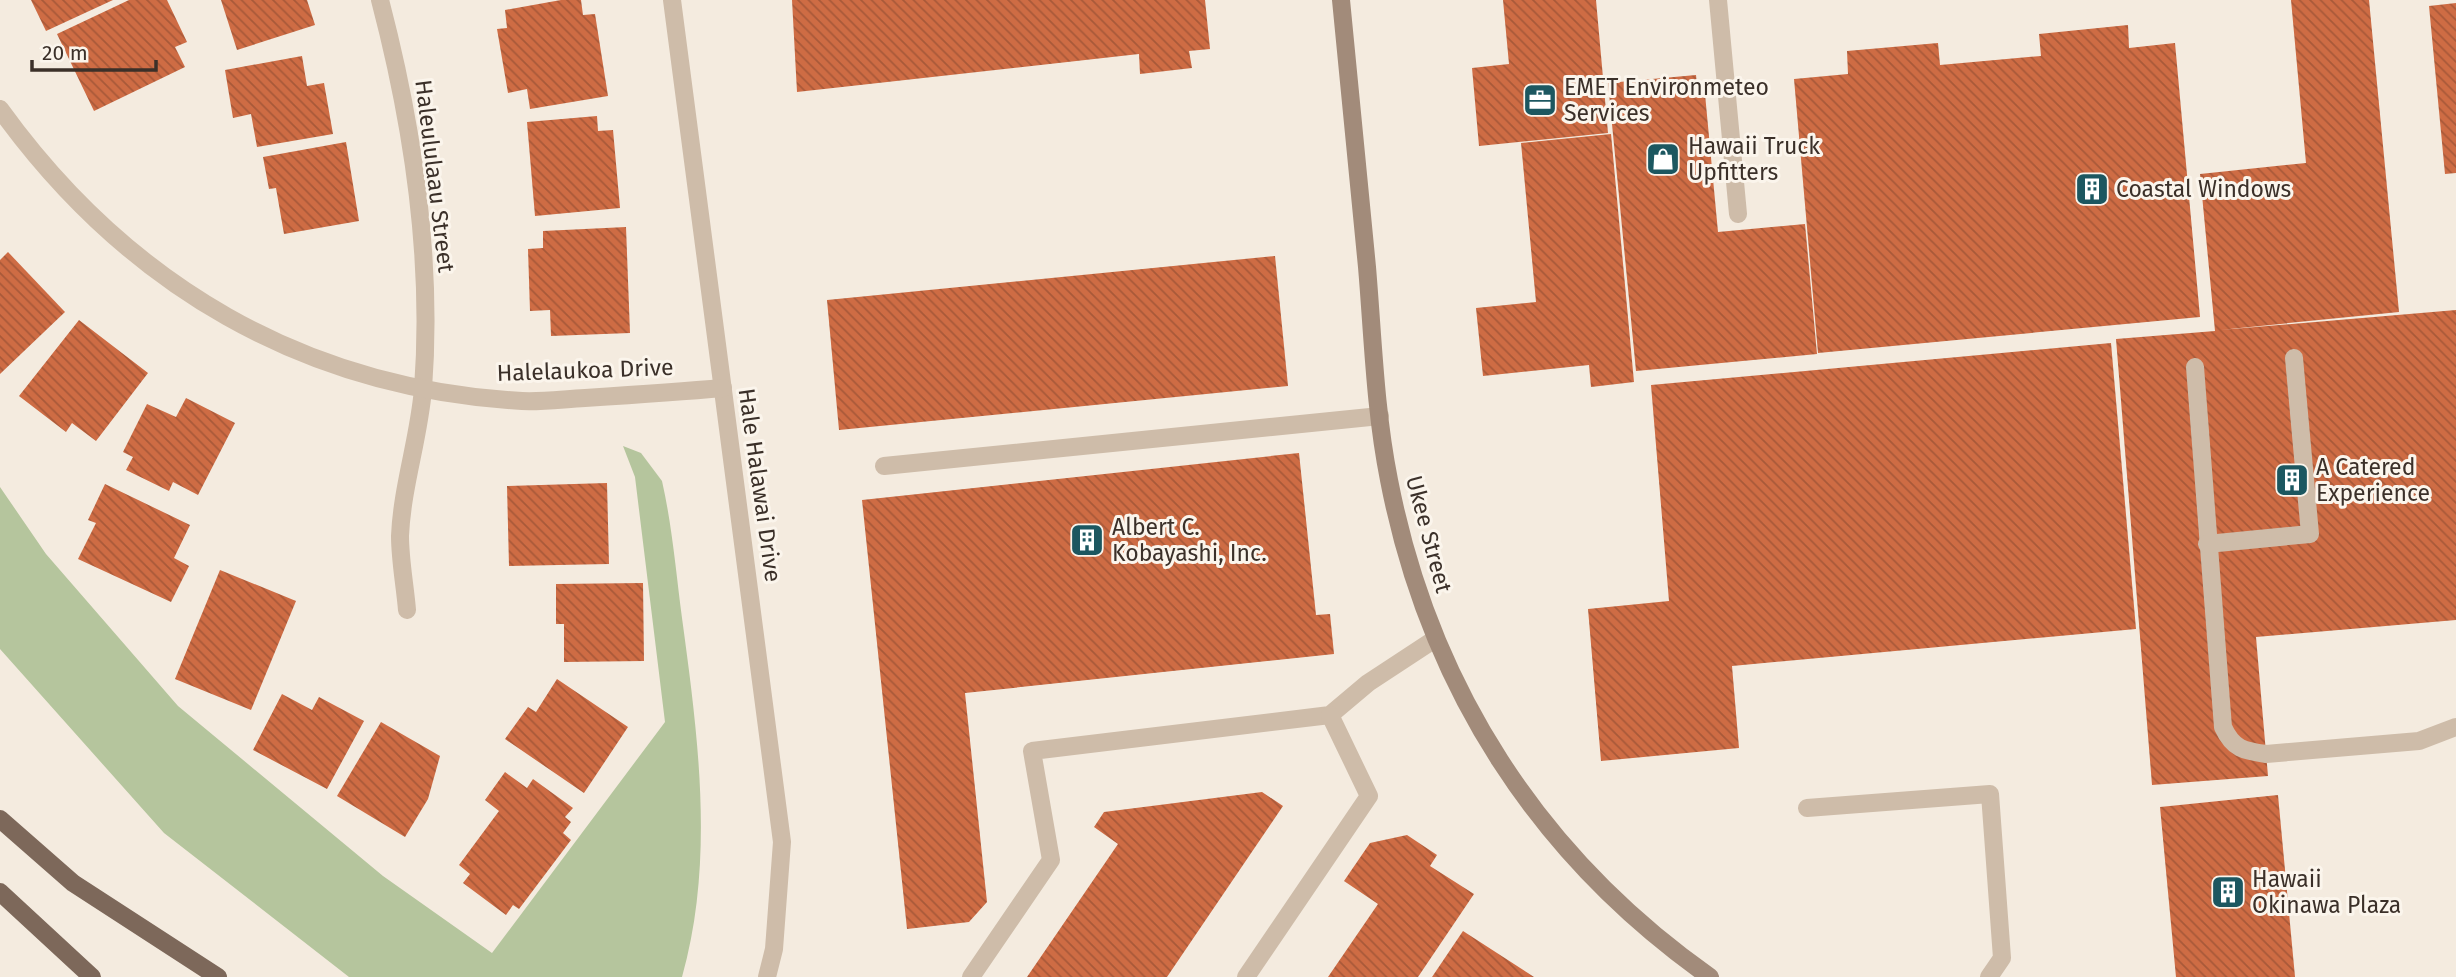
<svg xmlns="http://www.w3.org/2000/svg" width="2456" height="977" font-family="'Fira Sans',sans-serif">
	<defs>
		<pattern id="building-back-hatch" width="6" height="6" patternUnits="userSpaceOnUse" patternTransform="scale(1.75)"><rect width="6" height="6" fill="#ce6c44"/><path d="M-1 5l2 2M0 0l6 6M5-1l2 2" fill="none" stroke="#a85939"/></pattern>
	</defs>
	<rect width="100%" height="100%" fill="#f4ebdf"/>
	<path fill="#b5c59d" d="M623,446L641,453L662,481C672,525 676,572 682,618C698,736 715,860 682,977H349L164,833L0,649V487L46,554L178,706L383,876L492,953L665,722L635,477Z"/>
	<g fill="url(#building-back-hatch)">
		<polygon points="31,0 113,0 46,31"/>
		<polygon points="129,0 167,0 187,42 175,47 185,67 94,111 57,34"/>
		<polygon points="221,0 307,0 315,25 237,50"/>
		<polygon points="561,0 581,0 583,15 595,14 608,96 530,109 527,89 508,93 497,29 507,28 505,10"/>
		<polygon points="792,0 1205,0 1210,49 1189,51 1192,68 1140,74 1139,54 797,92"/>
		<polygon points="1503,0 1596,0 1608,133 1479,146 1472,68 1509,64"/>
		<polygon points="2291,0 2369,0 2399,312 2220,330 2456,310 2456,620 2256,637 2268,776 2152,785 2116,339 2215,331 2200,174 2306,163"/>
		<polygon points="2456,3 2456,173 2445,174 2429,6"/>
		<polygon points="2128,25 2129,48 2175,43 2200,317 1818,353 1794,79 1848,74 1847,51 1938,43 1940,65 2041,56 2039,34"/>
		<polygon points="302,56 307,86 324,83 333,134 257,147 251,114 233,118 225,70"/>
		<polygon points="1696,75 1698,95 1705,94 1718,232 1805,224 1817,354 1636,371 1608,83"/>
		<polygon points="597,116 598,131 613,130 620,208 535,216 527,122"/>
		<polygon points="1611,134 1634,382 1591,387 1589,365 1483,376 1476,308 1536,302 1521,143"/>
		<polygon points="346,142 359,221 284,234 276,188 269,189 263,157"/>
		<polygon points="626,227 630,333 551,336 550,310 530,311 528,249 543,248 543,231"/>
		<polygon points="8,252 65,312 0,374 0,260"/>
		<polygon points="1275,256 1288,386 839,430 827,300"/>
		<polygon points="79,320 148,373 96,441 72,423 66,432 19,396"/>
		<polygon points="2111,343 2136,629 1732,666 1739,748 1601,761 1588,609 1669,601 1651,385"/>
		<polygon points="186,398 235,423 198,495 173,482 169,491 126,470 133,457 123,452 147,404 176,417"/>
		<polygon points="1299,453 1316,615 1330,614 1334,654 965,693 987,902 969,922 907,929 862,500"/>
		<polygon points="607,483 609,564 509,566 507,486"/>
		<polygon points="105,484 190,525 174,558 189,566 171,602 78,559 96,523 88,520"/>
		<polygon points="220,570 296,601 251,710 175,679"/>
		<polygon points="643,583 644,661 564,662 564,624 556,624 556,584"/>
		<polygon points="557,679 628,727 584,793 505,739 528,707 536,712"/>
		<polygon points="282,694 312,710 319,697 364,721 327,789 253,750"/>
		<polygon points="381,722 440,756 428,799 405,837 337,796"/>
		<polygon points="505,772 527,788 533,779 573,808 565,817 571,822 563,833 571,840 519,909 513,905 506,915 463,883 470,874 459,865 499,811 485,800"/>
		<polygon points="1262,792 1283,806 1167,977 1027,977 1118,844 1094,827 1104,812"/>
		<polygon points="2278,795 2295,977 2176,977 2160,807"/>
		<polygon points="1407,835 1437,855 1430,866 1474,894 1418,977 1328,977 1378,904 1344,881 1370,843"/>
		<polygon points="1463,931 1534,977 1432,977"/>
	</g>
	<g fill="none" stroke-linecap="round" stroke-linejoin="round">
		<g stroke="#cebca9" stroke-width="18">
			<polyline points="1718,0 1738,214"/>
			<path d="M2195,367L2223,727C2233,749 2244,751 2266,754L2419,741L2456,727"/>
			<polyline points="884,466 1380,416"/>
			<polyline points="2207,544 2310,534 2294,358"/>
			<polyline points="1807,808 1990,794 2002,958 1989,977"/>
			<polyline points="971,977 1051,860 1032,751 1330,715 1368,683 1435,639"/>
			<polyline points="1246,977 1369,796 1330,715"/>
		</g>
		<g stroke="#cebca9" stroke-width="18">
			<path d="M380,0C413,126 433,258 423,389C419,438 402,487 400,536C400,560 405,586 407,610"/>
			<polyline points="672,0 782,842 774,949 767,977"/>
			<path d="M0,109C127,285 304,389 522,401C543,402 564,399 585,398C631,395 677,392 723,388"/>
		</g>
		<path stroke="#a28b7a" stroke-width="18" d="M1341,0C1349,89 1358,178 1367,267C1373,338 1375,410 1389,480C1429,686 1538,856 1710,977"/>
		<g stroke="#7d685a" stroke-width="18">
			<polyline points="0,819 73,883 218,977"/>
			<polyline points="0,892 92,977"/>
		</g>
	</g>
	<defs>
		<g id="office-square" transform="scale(1.75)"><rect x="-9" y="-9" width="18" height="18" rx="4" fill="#1c5760" stroke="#fbf5ec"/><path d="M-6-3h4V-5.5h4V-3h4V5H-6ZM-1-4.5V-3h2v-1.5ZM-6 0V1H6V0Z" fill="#fff"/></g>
		<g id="shop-square" transform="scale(1.75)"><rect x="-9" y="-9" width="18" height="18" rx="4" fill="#1c5760" stroke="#fbf5ec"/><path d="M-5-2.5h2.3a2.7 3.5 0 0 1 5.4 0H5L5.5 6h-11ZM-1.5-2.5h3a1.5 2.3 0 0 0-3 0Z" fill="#fff"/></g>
		<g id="building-square" transform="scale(1.75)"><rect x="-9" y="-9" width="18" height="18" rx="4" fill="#1c5760" stroke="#fbf5ec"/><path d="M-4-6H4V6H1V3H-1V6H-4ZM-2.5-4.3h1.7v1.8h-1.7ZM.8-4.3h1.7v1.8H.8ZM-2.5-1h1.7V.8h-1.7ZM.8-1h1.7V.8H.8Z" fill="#fff"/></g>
	</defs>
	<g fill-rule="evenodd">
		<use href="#office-square" x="1540" y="100"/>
		<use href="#shop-square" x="1663" y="159"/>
		<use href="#building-square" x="2092" y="189"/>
		<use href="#building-square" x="2292" y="480"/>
		<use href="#building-square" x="1087" y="540"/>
		<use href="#building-square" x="2228" y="892"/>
	</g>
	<g text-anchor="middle" stroke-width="6" stroke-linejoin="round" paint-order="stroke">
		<g font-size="23" fill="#3b3029" stroke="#fbf5ec" text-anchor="start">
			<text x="1564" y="95">EMET Environmeteo<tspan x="1564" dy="26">Services</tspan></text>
			<text x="1688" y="154">Hawaii Truck<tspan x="1688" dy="26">Upfitters</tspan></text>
			<text x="2116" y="197">Coastal Windows</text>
			<text x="2316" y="475">A Catered<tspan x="2316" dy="26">Experience</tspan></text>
			<text x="1112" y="535">Albert C.<tspan x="1112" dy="26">Kobayashi, Inc.</tspan></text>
			<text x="2252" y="887">Hawaii<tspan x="2252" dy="26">Okinawa Plaza</tspan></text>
		</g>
		<g font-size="23" fill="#3b3029" stroke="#fbf5ec">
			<text transform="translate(435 176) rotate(83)" y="8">Haleululaau Street</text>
			<text transform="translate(585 370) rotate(-2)" y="8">Halelaukoa Drive</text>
			<text transform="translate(760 485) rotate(82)" y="8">Hale Halawai Drive</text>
			<text transform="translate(1429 534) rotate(75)" y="8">Ukee Street</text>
		</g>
	</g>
	<path d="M32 60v10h124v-10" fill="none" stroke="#3b3029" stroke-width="3.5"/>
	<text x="42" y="60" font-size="21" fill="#3b3029" stroke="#fbf5ec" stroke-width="5" paint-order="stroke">20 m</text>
</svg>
